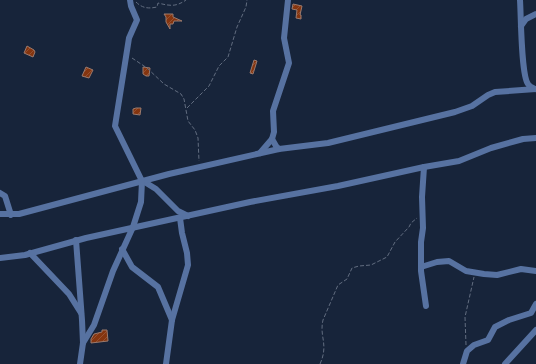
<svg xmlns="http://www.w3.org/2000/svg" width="536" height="364" font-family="'Work Sans',sans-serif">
	<defs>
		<pattern id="building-hatch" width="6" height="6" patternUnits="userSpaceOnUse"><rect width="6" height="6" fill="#85350f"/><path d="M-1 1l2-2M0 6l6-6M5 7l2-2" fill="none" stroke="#955132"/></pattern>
	</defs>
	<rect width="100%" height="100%" fill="#17243a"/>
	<g fill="url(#building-hatch)" stroke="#9b7a6d">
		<polygon points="293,4 302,6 300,15 301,15 301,19 296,18 297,10 292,9"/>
		<polygon points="164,14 173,14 173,17 182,21 174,21 173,24 170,24 170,29 166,22 166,17"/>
		<polygon points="27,46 34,50 35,52 33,57 24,53"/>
		<polygon points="254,60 257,61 253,74 250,73"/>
		<polygon points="86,67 93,70 89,78 82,76"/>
		<polygon points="143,67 150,68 149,76 146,76 143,74"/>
		<polygon points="136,108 141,108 140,115 133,114 133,109"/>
		<polygon points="102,330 107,330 108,341 91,343 91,339 94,334 102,332"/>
	</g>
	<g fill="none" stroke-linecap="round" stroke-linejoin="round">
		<g stroke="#626d80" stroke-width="1" stroke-dasharray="4 2" stroke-linecap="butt">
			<path d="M136,2C142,8 148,9 157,7L158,3C170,6 176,7 186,0"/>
			<polyline points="132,58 147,68 164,84 181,94 184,99 188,121 195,130 198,138 199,161"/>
			<polyline points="187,108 209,86 219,66 228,57 237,27 246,7 247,0"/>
			<polyline points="466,345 465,317 474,277"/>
			<path d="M320,364C329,344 319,337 323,320L338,285L347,279L352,268L359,266L371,265L387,257L395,242L409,227L411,223L417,218"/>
		</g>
		<g stroke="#5772a1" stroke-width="6">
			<path d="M520,0C521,13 521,75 528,84C529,86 533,88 535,89"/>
			<polyline points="521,26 526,19 536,14"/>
			<polyline points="279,149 276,146 272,139 274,132 273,111 289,63 284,38 288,0"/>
			<polyline points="260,153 272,139"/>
			<polyline points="424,167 422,197 423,228 421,242 421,271 426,306"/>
			<polyline points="143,181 156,189 178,211 188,216"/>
			<polyline points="0,193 5,196 11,215"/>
			<polyline points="0,214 19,214 169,174 279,149 328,143 455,112 472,106 488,95 495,92 536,89"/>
			<polyline points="76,240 82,320 83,343 80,364"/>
			<polyline points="122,249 132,267 158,287 172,320"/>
			<polyline points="30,253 69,294 81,313"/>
			<polyline points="0,258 25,255 86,238 250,202 338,186 424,167 459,161 491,148 523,139 536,138"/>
			<polyline points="421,267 437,262 449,261 466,271 484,274 497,275 521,269 536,271"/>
			<polyline points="83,343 94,325 113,271 133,227 141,202 142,181 115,126 129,38 137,20 131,6 130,0"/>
			<polyline points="166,364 172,320 188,265 187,253 182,233 180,218"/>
			<polyline points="463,364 467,351 474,345 488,340 495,327 509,320 531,313 536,304"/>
			<polyline points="505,364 536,330"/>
		</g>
	</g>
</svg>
